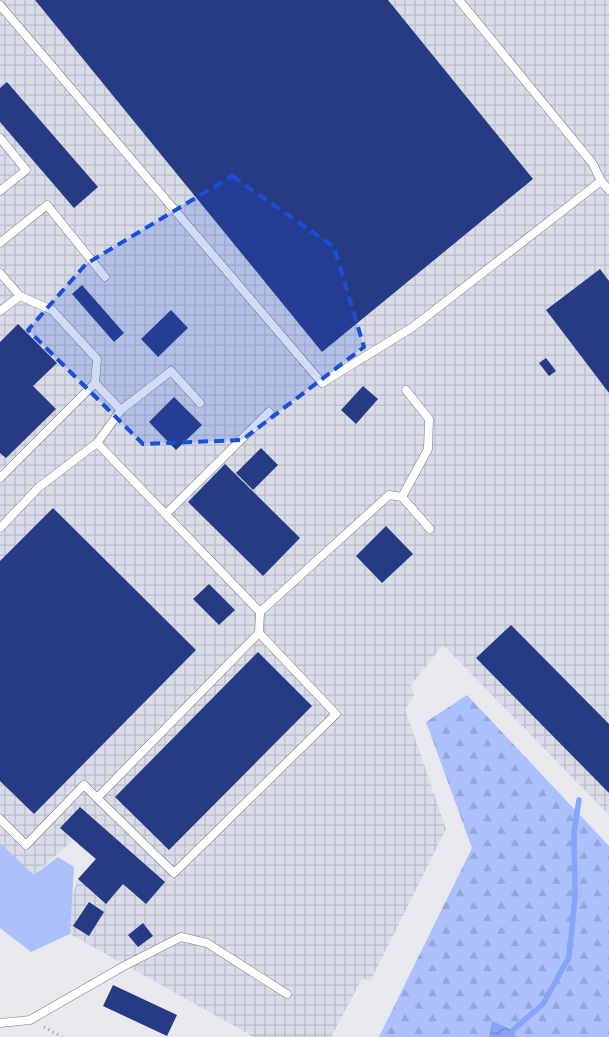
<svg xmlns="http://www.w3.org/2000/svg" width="609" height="1037" font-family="Ubuntu,sans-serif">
	<defs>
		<pattern id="industrial-grid" width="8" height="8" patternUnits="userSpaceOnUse" patternTransform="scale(1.25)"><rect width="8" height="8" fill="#d9ddea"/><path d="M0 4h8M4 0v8" fill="none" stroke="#bbbec9"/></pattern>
		<pattern id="forest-firs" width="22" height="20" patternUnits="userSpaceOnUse" patternTransform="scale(1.25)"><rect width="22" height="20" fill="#abc0fd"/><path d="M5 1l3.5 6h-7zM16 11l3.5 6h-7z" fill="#94a5d9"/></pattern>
		<pattern id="water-waves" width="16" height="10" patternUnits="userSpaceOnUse" patternTransform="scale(1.25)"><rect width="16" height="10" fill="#88a4f8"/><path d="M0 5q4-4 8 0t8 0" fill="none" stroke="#7086ca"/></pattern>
	</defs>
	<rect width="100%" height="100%" fill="#e7e9ef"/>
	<polygon fill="url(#industrial-grid)" points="0,0 609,0 609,815 443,645 411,685 414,696 405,709 446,829 371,980 362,979 331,1037 254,1037 70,934 68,908 78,879 95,859 73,840 34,875 0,843"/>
	<polygon fill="#abc0fd" points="0,843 34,875 58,857 74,867 70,934 31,952 0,928"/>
	<polygon fill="url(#forest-firs)" points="467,695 609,846 609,1037 379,1037 472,848 426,722"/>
	<polygon fill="url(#water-waves)" points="492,1021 513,1030 516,1037 489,1037"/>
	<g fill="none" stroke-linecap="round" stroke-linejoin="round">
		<polyline stroke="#88a4f8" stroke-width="5.5" points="511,1037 513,1030 543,1004 569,957 575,897 574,832 579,800"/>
	</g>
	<g fill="#273a84">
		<polygon points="35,0 388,0 533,179 322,352"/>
		<polygon points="7,82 98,187 74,208 0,122 0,88"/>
		<polygon points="600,269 609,281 609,393 546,310"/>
		<polygon points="82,285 124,333 114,342 72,294"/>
		<polygon points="171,310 188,328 158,357 141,339"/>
		<polygon points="18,324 57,363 33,386 56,409 6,458 0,453 0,342"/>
		<polygon points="546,358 556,371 549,376 539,363"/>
		<polygon points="363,386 378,399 356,424 341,410"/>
		<polygon points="174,397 202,425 176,450 149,422"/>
		<polygon points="261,448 278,465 253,490 236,473"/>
		<polygon points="225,464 300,538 263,576 188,502"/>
		<polygon points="53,508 196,650 34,814 0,781 0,561"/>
		<polygon points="386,526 413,554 382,583 356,556"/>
		<polygon points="209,584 235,610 219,625 193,599"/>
		<polygon points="511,625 609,724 609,793 476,658"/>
		<polygon points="258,652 312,706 169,850 115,797"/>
		<polygon points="80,807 165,882 146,904 123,884 106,904 78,879 96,859 60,828"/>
		<polygon points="89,902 104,912 89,936 73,926"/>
		<polygon points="143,923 153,936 138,947 128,935"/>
		<polygon points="113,985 177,1015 167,1036 103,1006"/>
	</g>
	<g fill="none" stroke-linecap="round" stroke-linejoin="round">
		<g stroke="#7b7d82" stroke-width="9">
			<g id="lane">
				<polyline points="459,0 593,164 601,181 609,190"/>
				<polyline points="0,5 322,383 413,327 601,181"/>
				<polyline points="0,138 26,170 0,191"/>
				<polyline points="0,243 47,205 105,277"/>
				<polyline points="0,273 20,296 0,311"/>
				<polyline points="20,296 52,310 97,359 95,383"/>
				<polyline points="0,478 95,383 121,410"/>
				<polyline points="402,497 428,449 429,419 406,390"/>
				<polyline points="166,514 269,412"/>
				<polyline points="0,528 39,487 97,443 121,410 171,371 200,403"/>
				<polyline points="260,612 389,495 402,497 430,529"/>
				<polyline points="97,798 174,873 336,714 259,633"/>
				<polyline points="0,819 26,845 84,785 97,798 259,633 260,612 97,443"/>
				<polyline points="0,1023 30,1020 124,966 181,937 207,943 287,994"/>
			</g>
		</g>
		<polyline stroke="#8e9094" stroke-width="3" stroke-dasharray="1 4" stroke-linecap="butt" points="44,1027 62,1037"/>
		<use href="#lane" stroke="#fff" stroke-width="8"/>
	</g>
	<path fill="#1d4ed8" fill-opacity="0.2" stroke="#1d4ed8" stroke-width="4" stroke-dasharray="10 6" stroke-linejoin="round" d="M232,176L334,247L364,347L242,440L143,444L28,330L86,264Z"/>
</svg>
